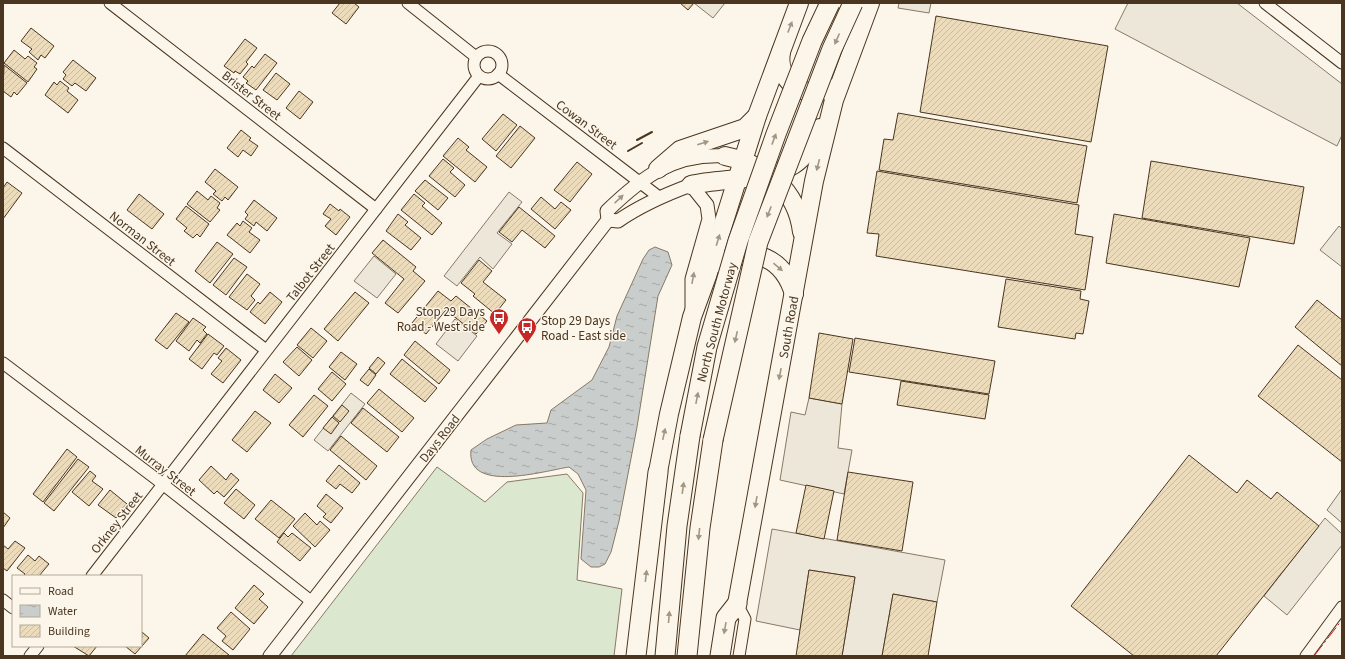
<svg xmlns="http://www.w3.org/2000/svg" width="1345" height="659" font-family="'Source Sans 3',sans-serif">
	<defs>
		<pattern id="water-ripples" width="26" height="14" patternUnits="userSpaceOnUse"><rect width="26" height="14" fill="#c9cecd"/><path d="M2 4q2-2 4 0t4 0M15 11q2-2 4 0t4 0" fill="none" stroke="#a5a8a6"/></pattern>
		<pattern id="building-hatch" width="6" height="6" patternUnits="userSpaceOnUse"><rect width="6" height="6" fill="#ecdcbc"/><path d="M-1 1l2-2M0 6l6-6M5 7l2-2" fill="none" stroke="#ccbda1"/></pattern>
	</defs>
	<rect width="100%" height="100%" fill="#fbf6e9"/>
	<polygon fill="#dce7d0" stroke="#887966" points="437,467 485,502 507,482 567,474 583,493 577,580 622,589 614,656 291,656"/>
	<g fill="#ede7d9" stroke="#887966">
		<polygon points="694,3 725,3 713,18"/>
		<polygon points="899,3 931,3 929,13 898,8"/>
		<polygon points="1128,3 1237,3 1342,84 1342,135 1337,146 1115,29"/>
		<polygon points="509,192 522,202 497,233 512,244 493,269 480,257 457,286 444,276"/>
		<polygon points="1339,226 1342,229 1342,267 1320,250"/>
		<polygon points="374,256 396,274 377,298 354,281"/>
		<polygon points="455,319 477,336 458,361 436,344"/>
		<polygon points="351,393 365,404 328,451 314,440"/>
		<polygon points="809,398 842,404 838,448 852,450 844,494 780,480 791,412 805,415"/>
		<polygon points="1342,489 1342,523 1327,510"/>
		<polygon points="1325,518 1342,534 1342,545 1287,615 1264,596"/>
		<polygon points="772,529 945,560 937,602 893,594 882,656 842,656 855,577 809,570 800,630 756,621"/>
	</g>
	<path fill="url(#water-ripples)" stroke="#887966" d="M655,247L668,252L672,265L658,296L637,427L619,521L611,552L605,564L599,567H591L581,559L586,490L578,474L569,467C544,471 466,494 471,450L487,439L516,425L547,423L551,410L592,380L609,347L617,316L643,259L649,250Z"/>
	<g fill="url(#building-hatch)" stroke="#4a3520">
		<polygon points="340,3 354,3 359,7 346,24 332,13"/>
		<polygon points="680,3 694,3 688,10"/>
		<polygon points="936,16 1108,46 1091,142 920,112"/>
		<polygon points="31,28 54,46 45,58 41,55 38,60 29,52 32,49 21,41"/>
		<polygon points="245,39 257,48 246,62 248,64 240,74 235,71 234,73 224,66"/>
		<polygon points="14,50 25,59 28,56 37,63 34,67 37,69 28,82 4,63"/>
		<polygon points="265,54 277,63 256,90 246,83 248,81 243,77 252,66 254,68"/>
		<polygon points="73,60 96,78 86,91 75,83 72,86 63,79 66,75 63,72"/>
		<polygon points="4,65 27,83 17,95 14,92 11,97 3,91"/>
		<polygon points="276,73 290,84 277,100 263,90"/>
		<polygon points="60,81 69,88 67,91 78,100 68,113 45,95 54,82 57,85"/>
		<polygon points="299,91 313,102 300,119 286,108"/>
		<polygon points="898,113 1087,146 1077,203 879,170 884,139 893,140"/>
		<polygon points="503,114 517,125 496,151 482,139"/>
		<polygon points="520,126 535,138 511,168 496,156"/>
		<polygon points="241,130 251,138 249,140 258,146 251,156 243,150 238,157 227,148"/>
		<polygon points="458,138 469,147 466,150 487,167 475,182 443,156"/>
		<polygon points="443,159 454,168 450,172 465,185 455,197 429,176"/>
		<polygon points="1151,161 1304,187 1294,244 1142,218"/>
		<polygon points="577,162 592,174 570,202 554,190"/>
		<polygon points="215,169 238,187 228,200 225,197 222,201 213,194 216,191 205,182"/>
		<polygon points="877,171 1079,205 1075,234 1093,237 1085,290 876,256 879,234 867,233"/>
		<polygon points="425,180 448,198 438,210 415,191"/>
		<polygon points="7,182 22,193 3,219 3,188"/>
		<polygon points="197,191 208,200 211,196 220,203 217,208 220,210 210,222 187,204"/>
		<polygon points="139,194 164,214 152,229 127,210"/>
		<polygon points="414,194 425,203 422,206 442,223 432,235 401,210"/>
		<polygon points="541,197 555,209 561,202 571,210 555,229 531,209"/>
		<polygon points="254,200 277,218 267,231 256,222 254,226 245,219 248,215 245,212"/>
		<polygon points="330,204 339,211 340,209 350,217 336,235 325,226 331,219 323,214"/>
		<polygon points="186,206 209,224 200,237 197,234 193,238 184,231 187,228 176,219"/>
		<polygon points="519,207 555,236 545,248 522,230 512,242 499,232"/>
		<polygon points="398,214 408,222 405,225 421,238 411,250 386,231"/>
		<polygon points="1114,214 1250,238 1239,287 1106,263"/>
		<polygon points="243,221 252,228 249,232 260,240 250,253 227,235 237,223 240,226"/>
		<polygon points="383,240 416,267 413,271 425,281 398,313 385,303 404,279 372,253"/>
		<polygon points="217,242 233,254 210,283 195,271"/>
		<polygon points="234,258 247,267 226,295 213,285"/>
		<polygon points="479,260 492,271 483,282 506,300 495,314 473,296 475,294 461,283"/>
		<polygon points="247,274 260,284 251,296 255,300 247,310 229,297"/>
		<polygon points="1006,279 1081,291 1080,299 1089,301 1083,334 1076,333 1075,339 998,327"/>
		<polygon points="438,291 451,301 456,296 487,321 476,334 446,310 426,334 412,323"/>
		<polygon points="270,292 282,302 265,324 250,312 258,302 260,304"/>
		<polygon points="355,292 369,303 338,341 324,329"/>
		<polygon points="1317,300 1342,320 1342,366 1295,327"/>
		<polygon points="176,313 189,322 167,349 155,340"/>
		<polygon points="193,318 206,327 203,330 207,334 200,343 197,340 189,351 176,341"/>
		<polygon points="311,328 327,341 313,358 297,345"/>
		<polygon points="819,333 853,339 842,404 809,398"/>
		<polygon points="208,334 224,346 217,355 214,353 202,369 189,359"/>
		<polygon points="855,338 995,361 989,394 849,372"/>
		<polygon points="415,341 450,370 439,384 404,355"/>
		<polygon points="1298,345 1342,380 1342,462 1258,396"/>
		<polygon points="297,347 312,360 299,376 283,362"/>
		<polygon points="226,348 241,360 223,383 211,374 222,361 218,358"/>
		<polygon points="341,352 357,364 345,380 329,367"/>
		<polygon points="378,357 385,363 376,374 369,368"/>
		<polygon points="402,359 437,388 425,402 390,374"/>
		<polygon points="369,369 376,375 368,386 360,380"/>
		<polygon points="332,372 346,384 332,401 318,389"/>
		<polygon points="275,374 292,388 279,403 263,390"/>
		<polygon points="901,381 989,395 985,419 897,405"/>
		<polygon points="379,389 414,418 402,432 367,403"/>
		<polygon points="314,395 328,406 303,437 289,425"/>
		<polygon points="342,405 349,411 340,422 333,416"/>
		<polygon points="363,408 399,437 387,452 351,423"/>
		<polygon points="255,411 271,423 247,452 232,440"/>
		<polygon points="332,417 339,423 331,434 323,428"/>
		<polygon points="341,436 377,466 366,480 330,450"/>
		<polygon points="67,449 77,457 43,502 33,494"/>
		<polygon points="1189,455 1237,493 1247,480 1271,499 1277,492 1319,526 1216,656 1134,656 1071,606"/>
		<polygon points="78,459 89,467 54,511 44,503"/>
		<polygon points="339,465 360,483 352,493 340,484 336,489 326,481"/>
		<polygon points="211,466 226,480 231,473 239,480 224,497 217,491 214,494 199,480"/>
		<polygon points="90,471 96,476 92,481 103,489 89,506 72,492"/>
		<polygon points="848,472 913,482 902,551 837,540"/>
		<polygon points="806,485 834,491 824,539 796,533"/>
		<polygon points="236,489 255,505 244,519 224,503"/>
		<polygon points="110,490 127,504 116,518 98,505"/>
		<polygon points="326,494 343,508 331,523 323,517 326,514 317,506"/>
		<polygon points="271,500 295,519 279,538 255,519"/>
		<polygon points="3,512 10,518 3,528"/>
		<polygon points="305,513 317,525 320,521 330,530 315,547 293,526"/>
		<polygon points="284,533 288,537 292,533 311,548 300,561 277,542"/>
		<polygon points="15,541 25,548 7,571 3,568 3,545 8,549"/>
		<polygon points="28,555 35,561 39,556 49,564 39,576 23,576 25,574 17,568"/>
		<polygon points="809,570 855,577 842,656 796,656"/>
		<polygon points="254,585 264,594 259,599 268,607 254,624 235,608"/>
		<polygon points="893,594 937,602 928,656 882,656"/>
		<polygon points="231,612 250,629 233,650 222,641 226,636 217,628"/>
		<polygon points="142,632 149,638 135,654 125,646 141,646"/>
		<polygon points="203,634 229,655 229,656 185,656"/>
		<polygon points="73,646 97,646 89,656"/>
	</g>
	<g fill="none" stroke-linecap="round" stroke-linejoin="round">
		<g stroke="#4a3520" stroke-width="13">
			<g id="minor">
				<polyline points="110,3 376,209"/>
				<polyline points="408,3 476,57"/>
				<polyline points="1265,3 1342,63"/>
				<circle cx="488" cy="65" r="14"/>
				<polyline points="498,74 659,197"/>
				<polyline points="3,148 266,350"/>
				<polyline points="3,363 155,478 311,601"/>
				<polyline points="92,576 479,76"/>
				<polyline points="3,600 13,608"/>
				<polyline points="737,604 745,619 739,656"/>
				<polyline points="30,656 38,646"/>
				<polyline points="1306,656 1342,607"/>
			</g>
		</g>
		<g stroke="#4a3520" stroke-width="15">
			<g id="tertiary">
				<path d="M608,220L618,221C641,205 664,195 691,185L707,205L709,219L692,279V309"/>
				<path d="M270,656L608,220L607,211C642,177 674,153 725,156"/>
			</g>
		</g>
		<g stroke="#4a3520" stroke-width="20">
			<g id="trunk">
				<path d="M781,52C776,80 803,101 829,88"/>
				<path d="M725,156C765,164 797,190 802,232"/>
				<polyline points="658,169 680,150 745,128 757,116"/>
				<path d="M691,185C720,178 769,181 793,165C806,157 814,141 820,128"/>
				<path d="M721,264C754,243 784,260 794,294"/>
				<polyline points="658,472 669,414 692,317 707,276 757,116 799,3"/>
				<polyline points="737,604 814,181 834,100 870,3"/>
			</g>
		</g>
		<g stroke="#4a3520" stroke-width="21">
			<g id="motorway">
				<polyline points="636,656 658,472"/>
				<polyline points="665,656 677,526 690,436"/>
				<polyline points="687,656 700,528 713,440"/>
				<polyline points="720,656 726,618 737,604"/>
			</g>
		</g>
		<use href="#minor" stroke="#fbf6e9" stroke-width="11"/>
		<use href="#tertiary" stroke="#fbf6e9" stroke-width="13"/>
		<use href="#trunk" stroke="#fbf6e9" stroke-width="18"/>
		<use href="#motorway" stroke="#fbf6e9" stroke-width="19"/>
		<g stroke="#4a3520" stroke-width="21" stroke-linecap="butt">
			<g id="motorway-bridge">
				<polyline points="690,436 707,347 738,241 776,134 812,41 830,3"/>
				<polyline points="713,440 758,242 832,49 853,3"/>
			</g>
		</g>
		<use href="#motorway-bridge" stroke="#fbf6e9" stroke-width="19"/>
		<g stroke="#4a3520" stroke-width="2">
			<polyline points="637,140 652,132"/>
			<polyline points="628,151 642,143"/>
		</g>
		<polyline stroke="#c62828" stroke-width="1" stroke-dasharray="14 3 2 3" stroke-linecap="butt" points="1314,656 1342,620"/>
	</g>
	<defs><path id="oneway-solid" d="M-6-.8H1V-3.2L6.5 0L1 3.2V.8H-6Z"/></defs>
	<g fill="#a29684">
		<use href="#oneway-solid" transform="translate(790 27) rotate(-69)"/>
		<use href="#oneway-solid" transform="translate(837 39) rotate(114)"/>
		<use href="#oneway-solid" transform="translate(774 139) rotate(-70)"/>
		<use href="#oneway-solid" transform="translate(703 143) rotate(-18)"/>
		<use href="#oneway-solid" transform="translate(818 165) rotate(104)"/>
		<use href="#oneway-solid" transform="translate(619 199) rotate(-43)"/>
		<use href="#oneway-solid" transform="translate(769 212) rotate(111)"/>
		<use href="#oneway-solid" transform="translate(718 240) rotate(-73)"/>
		<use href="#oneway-solid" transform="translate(778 267) rotate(40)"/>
		<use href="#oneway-solid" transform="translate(693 278) rotate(-80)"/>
		<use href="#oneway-solid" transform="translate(736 337) rotate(103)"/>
		<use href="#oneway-solid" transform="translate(780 374) rotate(101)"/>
		<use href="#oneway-solid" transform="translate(697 398) rotate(-79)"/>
		<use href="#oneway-solid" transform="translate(664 434) rotate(-78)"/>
		<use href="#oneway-solid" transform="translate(683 488) rotate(-82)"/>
		<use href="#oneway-solid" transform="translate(756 502) rotate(100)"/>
		<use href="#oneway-solid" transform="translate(699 534) rotate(96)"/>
		<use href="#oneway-solid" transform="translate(646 576) rotate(-83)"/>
		<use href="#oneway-solid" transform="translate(669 617) rotate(-85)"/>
		<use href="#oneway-solid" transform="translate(725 628) rotate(100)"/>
	</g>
	<defs>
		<g id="bus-pin" transform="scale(1)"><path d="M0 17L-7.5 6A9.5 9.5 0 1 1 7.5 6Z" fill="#c62828" stroke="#fbf6e9"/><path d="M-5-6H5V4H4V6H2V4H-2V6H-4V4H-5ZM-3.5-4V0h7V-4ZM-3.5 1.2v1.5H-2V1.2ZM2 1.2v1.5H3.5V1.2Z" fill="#fff"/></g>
	</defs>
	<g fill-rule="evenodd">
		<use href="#bus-pin" x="499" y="318"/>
		<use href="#bus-pin" x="527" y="327"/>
	</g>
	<g text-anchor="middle" stroke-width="3" stroke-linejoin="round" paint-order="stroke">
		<g font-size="13" fill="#4a3520" stroke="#fbf6e9">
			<text transform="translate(252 95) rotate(38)" y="5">Brister Street</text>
			<text transform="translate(587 124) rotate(37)" y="5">Cowan Street</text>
			<text transform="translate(143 238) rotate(38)" y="5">Norman Street</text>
			<text transform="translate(310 272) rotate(-52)" y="5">Talbot Street</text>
			<text transform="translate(716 322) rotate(-75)" y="5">North South Motorway</text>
			<text transform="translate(788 327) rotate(-80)" y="5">South Road</text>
			<text transform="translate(439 438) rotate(-52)" y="5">Days Road</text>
			<text transform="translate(166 470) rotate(38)" y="5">Murray Street</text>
			<text transform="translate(116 522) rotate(-52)" y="5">Orkney Street</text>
		</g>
		<g font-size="13" fill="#4a3520" stroke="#fbf6e9" text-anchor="end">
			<text x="485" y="316">Stop 29 Days<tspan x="485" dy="15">Road - West side</tspan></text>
			<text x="541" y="325" text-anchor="start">Stop 29 Days<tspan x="541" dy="15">Road - East side</tspan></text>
		</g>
	</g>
	<rect width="1345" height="659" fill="none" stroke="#4a3520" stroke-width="8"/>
	<rect x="12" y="575" width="130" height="72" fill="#fbf6e9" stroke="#b4a999"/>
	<rect x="20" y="588" width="20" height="6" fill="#fbf6e9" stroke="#b4a999"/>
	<text x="48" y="595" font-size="12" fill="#4a3520">Road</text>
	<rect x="20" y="605" width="20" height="12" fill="url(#water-ripples)" stroke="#b4a999"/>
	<text x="48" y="615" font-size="12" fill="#4a3520">Water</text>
	<rect x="20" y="625" width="20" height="12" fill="url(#building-hatch)" stroke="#b4a999"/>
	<text x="48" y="635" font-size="12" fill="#4a3520">Building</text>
</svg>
